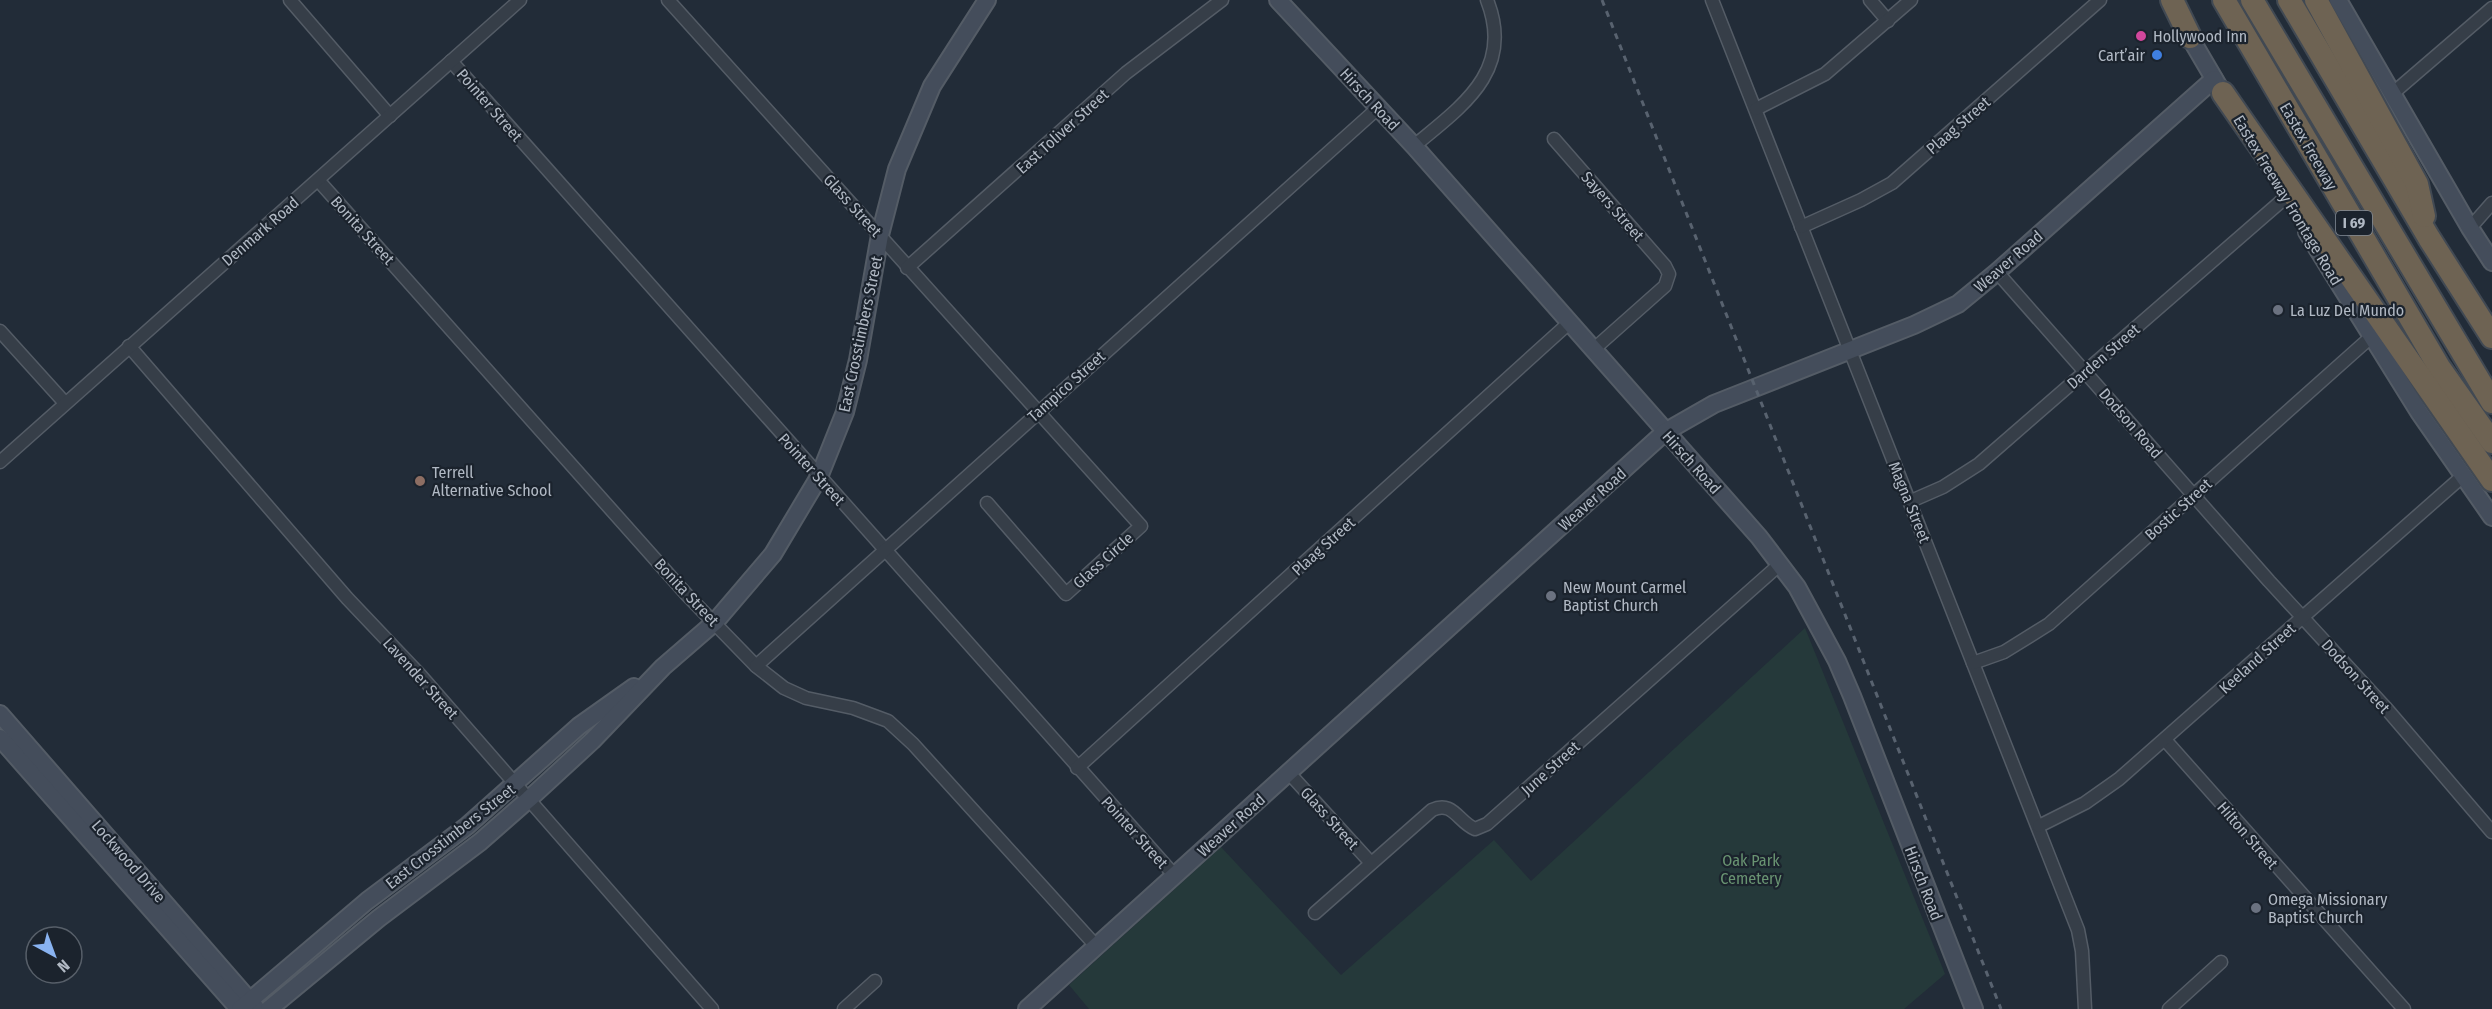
<svg xmlns="http://www.w3.org/2000/svg" width="2492" height="1009" font-family="'Fira Sans Condensed',sans-serif">
	<rect width="100%" height="100%" fill="#222c38"/>
	<polygon fill="#25393a" points="1805,628 1945,974 1904,1009 1089,1009 1069,985 1221,847 1341,975 1494,840 1531,881"/>
	<g fill="none" stroke-linecap="round" stroke-linejoin="round">
		<g stroke="#545c66" stroke-width="15">
			<g id="street">
				<polyline points="290,0 390,116"/>
				<polyline points="668,0 1141,526 1066,594 987,503"/>
				<polyline points="1712,0 2078,930 2082,951 2085,1009"/>
				<polyline points="1870,0 1888,21"/>
				<polyline points="451,61 1175,876"/>
				<polyline points="2392,94 2492,8"/>
				<polyline points="1756,109 1825,74 1911,0"/>
				<polyline points="1554,139 1665,266 1669,274 1665,286 1594,349"/>
				<path d="M1414,146C1462,106 1515,71 1487,0"/>
				<polyline points="318,180 687,595 756,666 784,688 806,698 853,708 888,721 913,744 1096,946"/>
				<polyline points="1801,227 1861,200 1892,183 2100,0"/>
				<polyline points="2470,228 2492,203"/>
				<polyline points="907,268 1126,73 1222,0"/>
				<polyline points="1997,272 2269,581 2385,707 2492,832"/>
				<polyline points="0,331 65,403"/>
				<polyline points="129,346 347,598 421,676 712,1009"/>
				<polyline points="0,462 520,0"/>
				<polyline points="1911,501 1943,487 1979,464 2286,197"/>
				<polyline points="1973,663 2004,652 2049,624 2371,337"/>
				<polyline points="756,666 1378,108"/>
				<polyline points="2166,741 2404,1009"/>
				<polyline points="1077,768 1569,323"/>
				<polyline points="1289,773 1371,863"/>
				<polyline points="2039,826 2085,803 2119,779 2464,475"/>
				<path d="M1315,913L1432,810C1453,800 1458,822 1475,829L1487,824L1779,565"/>
				<polyline points="844,1009 875,981"/>
				<polyline points="2169,1009 2221,962"/>
			</g>
		</g>
		<g stroke="#545c66" stroke-width="20">
			<g id="secondary">
				<polyline points="1278,0 1414,146 1759,537 1797,587 1837,661 1852,696 1974,1009"/>
				<polyline points="2338,0 2470,228 2492,262"/>
				<polyline points="2185,29 2219,87"/>
				<polyline points="2307,232 2419,412 2492,517"/>
				<polyline points="0,714 256,1008"/>
				<polyline points="0,738 239,1009"/>
				<polyline points="240,1009 367,901 467,826 579,726 634,687"/>
				<polyline points="269,1009 379,918 480,842 529,799 592,741 663,667 715,622 773,554 819,477 845,412 858,360 880,235 897,169 932,86 987,0"/>
				<polyline points="1027,1009 1665,432 1714,404 1914,325 1958,304 1997,272 2214,79"/>
			</g>
		</g>
		<g stroke="#414953" stroke-width="26">
			<g id="highway">
				<polyline points="2172,0 2190,37"/>
				<polyline points="2224,0 2439,367 2492,442"/>
				<polyline points="2252,0 2492,402"/>
				<polyline points="2289,0 2429,238 2492,337"/>
				<polyline points="2316,0 2417,184 2424,216"/>
				<polyline points="2223,93 2492,480"/>
			</g>
		</g>
		<use href="#street" stroke="#363e48" stroke-width="12"/>
		<use href="#secondary" stroke="#444d5b" stroke-width="16"/>
		<use href="#highway" stroke="#6e6353" stroke-width="22"/>
		<polyline stroke="#58626f" stroke-width="3" stroke-dasharray="6 6" stroke-linecap="butt" points="1602,0 2001,1009"/>
	</g>
	<circle fill="#d1479c" stroke="#1b232d" stroke-width="2" cx="2141" cy="36" r="6"/>
	<circle fill="#3f7fe0" stroke="#1b232d" stroke-width="2" cx="2157" cy="55" r="6"/>
	<g fill="#6b7280" stroke="#1b232d" stroke-width="2">
		<circle cx="2278" cy="310" r="6"/>
		<circle cx="1551" cy="596" r="6"/>
		<circle cx="2256" cy="908" r="6"/>
	</g>
	<circle fill="#8d6e63" stroke="#1b232d" stroke-width="2" cx="420" cy="481" r="6"/>
	<g text-anchor="middle" stroke-width="4.5" stroke-linejoin="round" paint-order="stroke">
		<rect fill="#1b232d" stroke="#848c97" stroke-width="1.5" x="2336" y="211" width="36" height="24" rx="4.5"/>
		<g font-size="15" font-weight="bold" fill="#b1b9c4">
			<text x="2354" y="228">I 69</text>
		</g>
		<g font-size="16" fill="#b1b9c4" stroke="#1b232d" text-anchor="start">
			<text x="2153" y="42">Hollywood Inn</text>
			<text x="2145" y="61" text-anchor="end">Cart’air</text>
			<text x="2290" y="316">La Luz Del Mundo</text>
			<text x="432" y="478">Terrell<tspan x="432" dy="18">Alternative School</tspan></text>
			<text x="1563" y="593">New Mount Carmel<tspan x="1563" dy="18">Baptist Church</tspan></text>
			<text x="2268" y="905">Omega Missionary<tspan x="2268" dy="18">Baptist Church</tspan></text>
		</g>
		<g font-size="16" fill="#b1b9c4" stroke="#1b232d">
			<text transform="translate(1370 99) rotate(47)" y="6">Hirsch Road</text>
			<text transform="translate(490 105) rotate(49)" y="6">Pointer Street</text>
			<text transform="translate(1958 125) rotate(-41)" y="6">Plaag Street</text>
			<text transform="translate(1062 131) rotate(-42)" y="6">East Toliver Street</text>
			<text transform="translate(2309 146) rotate(60)" y="6">Eastex Freeway</text>
			<text transform="translate(2288 200) rotate(59)" y="6">Eastex Freeway Frontage Road</text>
			<text transform="translate(853 205) rotate(48)" y="6">Glass Street</text>
			<text transform="translate(1613 206) rotate(49)" y="6">Sayers Street</text>
			<text transform="translate(363 230) rotate(48)" y="6">Bonita Street</text>
			<text transform="translate(260 231) rotate(-41)" y="6">Denmark Road</text>
			<text transform="translate(2008 261) rotate(-41)" y="6">Weaver Road</text>
			<text transform="translate(860 334) rotate(-78)" y="6">East Crosstimbers Street</text>
			<text transform="translate(2103 356) rotate(-41)" y="6">Darden Street</text>
			<text transform="translate(1066 386) rotate(-42)" y="6">Tampico Street</text>
			<text transform="translate(2131 423) rotate(49)" y="6">Dodson Road</text>
			<text transform="translate(1692 462) rotate(48)" y="6">Hirsch Road</text>
			<text transform="translate(812 469) rotate(48)" y="6">Pointer Street</text>
			<text transform="translate(1592 499) rotate(-42)" y="6">Weaver Road</text>
			<text transform="translate(1910 502) rotate(68)" y="6">Magna Street</text>
			<text transform="translate(2178 509) rotate(-42)" y="6">Bostic Street</text>
			<text transform="translate(1323 546) rotate(-42)" y="6">Plaag Street</text>
			<text transform="translate(1103 560) rotate(-42)" y="6">Glass Circle</text>
			<text transform="translate(687 592) rotate(47)" y="6">Bonita Street</text>
			<text transform="translate(2257 658) rotate(-42)" y="6">Keeland Street</text>
			<text transform="translate(2356 676) rotate(48)" y="6">Dodson Street</text>
			<text transform="translate(421 678) rotate(48)" y="6">Lavender Street</text>
			<text transform="translate(1550 768) rotate(-42)" y="6">June Street</text>
			<text transform="translate(1330 818) rotate(48)" y="6">Glass Street</text>
			<text transform="translate(1231 825) rotate(-42)" y="6">Weaver Road</text>
			<text transform="translate(1135 832) rotate(48)" y="6">Pointer Street</text>
			<text transform="translate(2248 835) rotate(49)" y="6">Hilton Street</text>
			<text transform="translate(450 836) rotate(-38)" y="6">East Crosstimbers Street</text>
			<text transform="translate(129 861) rotate(49)" y="6">Lockwood Drive</text>
			<text transform="translate(1924 883) rotate(69)" y="6">Hirsch Road</text>
		</g>
		<g font-size="16" fill="#699472" stroke="#1b232d">
			<text x="1751" y="866">Oak Park<tspan x="1751" dy="18">Cemetery</tspan></text>
		</g>
	</g>
	<g transform="translate(54 955) rotate(139)"><circle r="28" fill="#1b232d" stroke="#575f69" stroke-width="1.5"/>
	<path d="M0-4.5L10 22L0 15L-10 22Z" fill="#89b3f1"/>
	<text y="-9" font-size="16" font-weight="bold" text-anchor="middle" fill="#b1b9c4">N</text>
	</g>
</svg>
